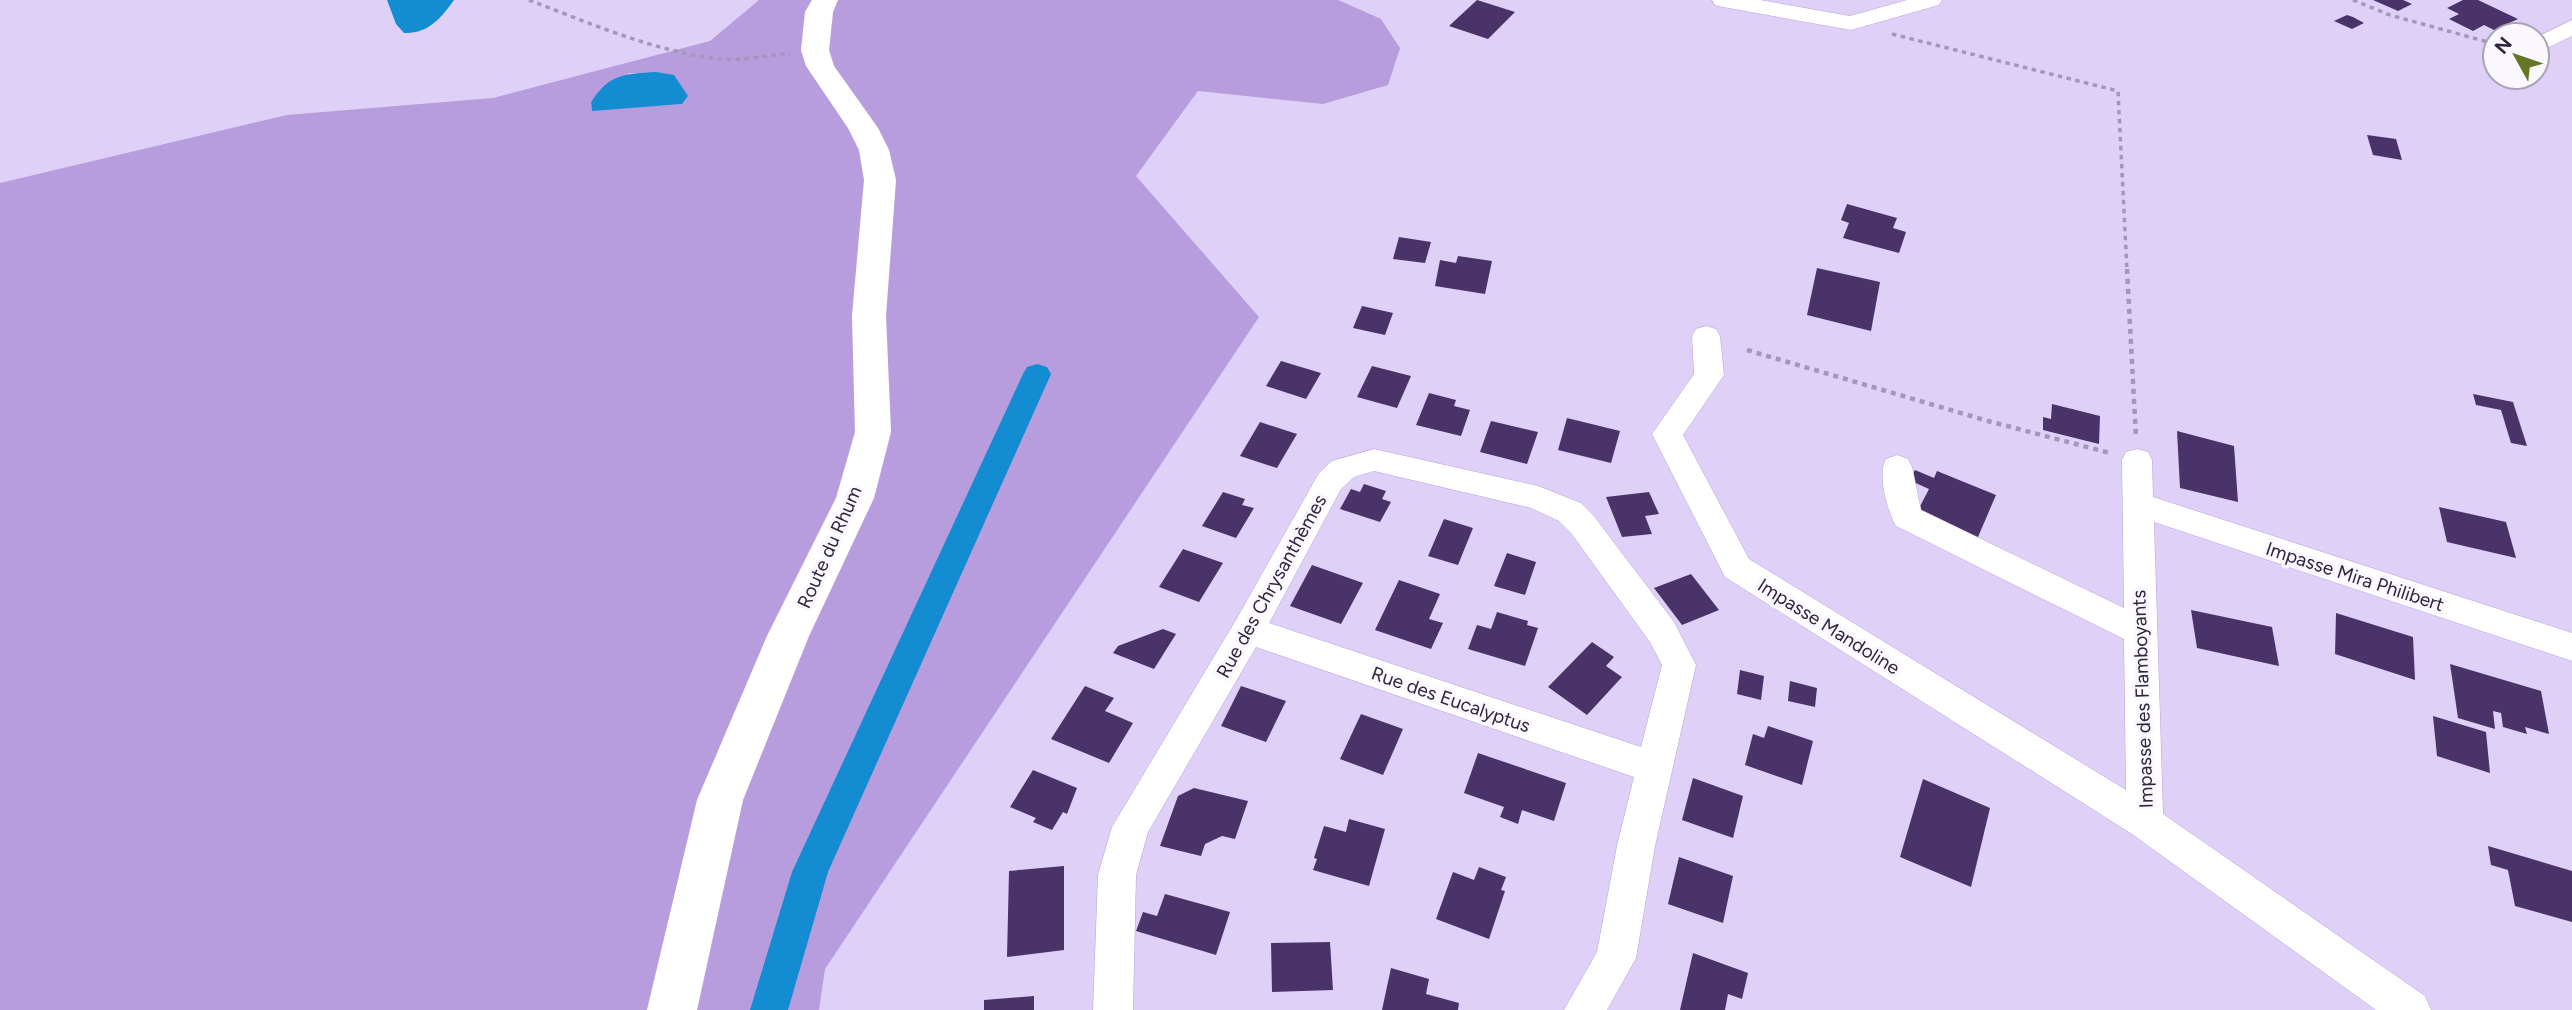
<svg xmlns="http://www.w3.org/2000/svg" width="2572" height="1010" font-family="Figtree,sans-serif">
	<rect width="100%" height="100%" fill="#dfd0f7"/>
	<path fill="#b79ddd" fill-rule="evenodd" d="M759,0H1338L1381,19L1400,48L1388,85L1323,104L1198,91L1136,176L1259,317L825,969L819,1010H0V183L287,115L493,98L710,41ZM629,73H641L682,104L592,110L591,101Z"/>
	<g fill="#138cd2">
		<path d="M387,0H454C441,18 428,34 404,33L396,24Z"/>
		<path d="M656,72L674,75L688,96L682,104L592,111L591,102C610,73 625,74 656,72Z"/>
	</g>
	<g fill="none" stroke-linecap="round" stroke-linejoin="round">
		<polygon fill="#138cd2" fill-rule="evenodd" points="1037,364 1047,367 1051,374 828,872 788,1010 750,1010 792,872 1023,374 1027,367"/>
	</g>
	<g fill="#4a3368">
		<polygon points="1477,0 1515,12 1488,39 1449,26"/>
		<polygon points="2373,0 2403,0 2412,4 2398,11"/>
		<polygon points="2463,0 2478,0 2518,19 2494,30 2484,25 2473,31 2449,19 2459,14 2447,8"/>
		<polygon points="2347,15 2353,17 2364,23 2352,29 2334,21"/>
		<polygon points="2367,135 2396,139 2402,160 2373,155"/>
		<polygon points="1847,204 1897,218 1893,228 1906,232 1899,253 1843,238 1849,223 1841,220"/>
		<polygon points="1399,237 1431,242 1425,263 1393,259"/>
		<polygon points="1458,256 1492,261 1485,294 1435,286 1440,260 1456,263"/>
		<polygon points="1817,268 1880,282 1871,331 1807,315"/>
		<polygon points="1362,306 1393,313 1385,335 1353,328"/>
		<polygon points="1281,361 1321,373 1306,399 1266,386"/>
		<polygon points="1372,366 1411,376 1397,408 1357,397"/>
		<polygon points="1429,393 1456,400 1454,406 1470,410 1461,436 1416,425"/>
		<polygon points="2473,394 2513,402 2527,446 2511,443 2501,410 2476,405"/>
		<polygon points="2052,404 2100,416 2099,444 2043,430 2043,417 2051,419"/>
		<polygon points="1567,418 1620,431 1611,463 1558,450"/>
		<polygon points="1491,421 1538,432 1527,464 1480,452"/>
		<polygon points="1260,422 1297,434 1277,468 1240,456"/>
		<polygon points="2177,431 2234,446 2238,502 2180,488"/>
		<polygon points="1915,470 1934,478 1937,471 1996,495 1975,544 1914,518 1929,489 1909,480"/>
		<polygon points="1364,484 1386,491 1382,499 1391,502 1380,522 1340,509 1351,489 1360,492"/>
		<polygon points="1223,492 1245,499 1242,505 1254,508 1236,538 1202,526"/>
		<polygon points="1649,492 1659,514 1645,516 1652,534 1622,537 1606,497"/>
		<polygon points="2439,507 2506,522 2516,558 2447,542"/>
		<polygon points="1444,519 1473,528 1458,565 1428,556"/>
		<polygon points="1183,549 1223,563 1199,602 1159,587"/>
		<polygon points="1507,553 1536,562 1525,595 1494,586"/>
		<polygon points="1312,565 1363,583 1341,624 1290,606"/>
		<polygon points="1691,574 1719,610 1682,625 1654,588"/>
		<polygon points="1399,580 1440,594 1429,619 1443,623 1431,649 1375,630"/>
		<polygon points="2191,610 2272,627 2279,666 2197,648"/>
		<polygon points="1497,612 1528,621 1527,625 1538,628 1525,666 1468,649 1477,625 1491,629"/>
		<polygon points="2336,613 2413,637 2415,680 2335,654"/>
		<polygon points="1163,629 1176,634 1154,669 1113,653 1118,646"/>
		<polygon points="1592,642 1614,657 1606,666 1622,677 1587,715 1548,687"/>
		<polygon points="2450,664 2541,691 2549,734 2525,727 2527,734 2503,727 2501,713 2493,711 2495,729 2458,718"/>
		<polygon points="1740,670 1764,676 1761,700 1737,694"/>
		<polygon points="1790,681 1817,688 1815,707 1788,701"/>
		<polygon points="1085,686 1114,698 1105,711 1133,723 1109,763 1051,739"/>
		<polygon points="1241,686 1286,701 1266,742 1221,726"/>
		<polygon points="1361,714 1403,729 1383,775 1340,759"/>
		<polygon points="2433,716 2486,732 2490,773 2437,756"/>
		<polygon points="1768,726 1813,741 1802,785 1745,765 1753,734 1764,738"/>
		<polygon points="1478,753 1566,783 1554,821 1522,810 1518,824 1500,817 1504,807 1464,793"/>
		<polygon points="1033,770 1077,788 1067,814 1063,812 1052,830 1033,822 1036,818 1010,807"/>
		<polygon points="1693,778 1743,796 1733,838 1682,820"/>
		<polygon points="1923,779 1990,808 1971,887 1900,857"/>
		<polygon points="1194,788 1248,801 1235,839 1222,836 1205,844 1201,856 1160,846 1178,796"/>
		<polygon points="1349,819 1385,829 1369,886 1313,870 1317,859 1314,858 1324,826 1346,832"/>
		<polygon points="2488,846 2572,871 2572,922 2515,906 2508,870 2491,865"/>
		<polygon points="1679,857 1733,876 1723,923 1668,904"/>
		<polygon points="1064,866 1064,950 1007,957 1009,871"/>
		<polygon points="1479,867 1506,877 1501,890 1505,891 1489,939 1436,919 1453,872 1474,880"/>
		<polygon points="1165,894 1230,912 1216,955 1136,931 1143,912 1157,916"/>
		<polygon points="1330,942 1333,990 1272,992 1271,943"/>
		<polygon points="1693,953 1748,973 1742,999 1728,994 1725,1010 1680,1010"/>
		<polygon points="1391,968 1429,979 1426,994 1459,1003 1458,1010 1382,1010"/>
		<polygon points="1034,996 1034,1010 984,1010 984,1000"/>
	</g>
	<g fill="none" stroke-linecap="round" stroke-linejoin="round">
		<g stroke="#b9a1de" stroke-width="1">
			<g id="street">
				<polygon points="1712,0 1760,0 1850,16 1907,0 1942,0 1939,5 1851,30 1723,7 1715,5"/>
				<polygon points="2572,20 2572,36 2537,53 2537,37"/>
				<path d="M1706,326L1716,329L1720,336L1724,375L1683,435L1749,559L2126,790L2124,639L1896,526C1887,510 1877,474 1886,459L1897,455L1908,459L1912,467L1921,510L2124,608L2122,460L2126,452L2137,449L2148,452L2152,460L2153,497L2572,633V661L2154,522L2163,814L2425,996L2431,1010H2376L2132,834L1725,577L1652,434L1694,374L1692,336L1696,329Z"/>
				<path d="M1374,449L1538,486L1581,503L1593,515L1674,622L1696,665L1655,846L1636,958L1607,1010H1564L1597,952L1617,846L1634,777L1256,647L1148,832L1136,875L1133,1010H1093L1098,875L1112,827L1236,620L1319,473L1332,461ZM1374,471L1531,508L1559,521L1571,533L1650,642L1662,665L1641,747L1269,623L1341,489L1354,477Z"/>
			</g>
		</g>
		<g stroke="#b9a1de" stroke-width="2">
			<polygon id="secondary" points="812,0 838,0 833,12 829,50 834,66 878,128 889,150 896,180 886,316 891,432 874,498 809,636 743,800 697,1010 647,1010 697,800 767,636 836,498 855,432 852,316 864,180 859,150 848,128 806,66 801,50 805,12"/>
		</g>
		<g stroke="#a396b8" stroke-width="3.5" stroke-dasharray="4.5 4.5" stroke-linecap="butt">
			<path d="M529,0C589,23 656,52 720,59C742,61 768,55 790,53"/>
			<polyline points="2353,0 2390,15 2495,44"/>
			<polyline points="1892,34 2118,91 2127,271"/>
		</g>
		<g stroke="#a396b8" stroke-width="4.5" stroke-dasharray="5 5" stroke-linecap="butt">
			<polyline points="2127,269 2136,437"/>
			<polyline points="1747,350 1988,421 2110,453"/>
		</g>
		<use href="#street" fill="#fff" fill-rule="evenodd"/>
		<use href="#secondary" fill="#fff" fill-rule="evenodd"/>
	</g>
	<g text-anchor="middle" stroke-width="7" stroke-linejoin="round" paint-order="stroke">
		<g font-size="19" fill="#2f253d" stroke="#faf8fe">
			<text transform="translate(829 547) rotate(-66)" y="7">Route du Rhum</text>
			<text transform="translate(2355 576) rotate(18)" y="7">Impasse Mira Philibert</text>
			<text transform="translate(1271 586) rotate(-61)" y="7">Rue des Chrysanthèmes</text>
			<text transform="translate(1829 626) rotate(32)" y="7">Impasse Mandoline</text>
			<text transform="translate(1451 699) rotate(19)" y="7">Rue des Eucalyptus</text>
			<text transform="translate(2142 699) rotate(-92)" y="7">Impasse des Flamboyants</text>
		</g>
	</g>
	<g transform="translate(2516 56) rotate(310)"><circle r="33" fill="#faf8fe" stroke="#a9a4b1" stroke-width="2"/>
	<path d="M0-5L12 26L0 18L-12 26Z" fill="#637727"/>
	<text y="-10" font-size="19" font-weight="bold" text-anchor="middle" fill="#2f253d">N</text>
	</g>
</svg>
